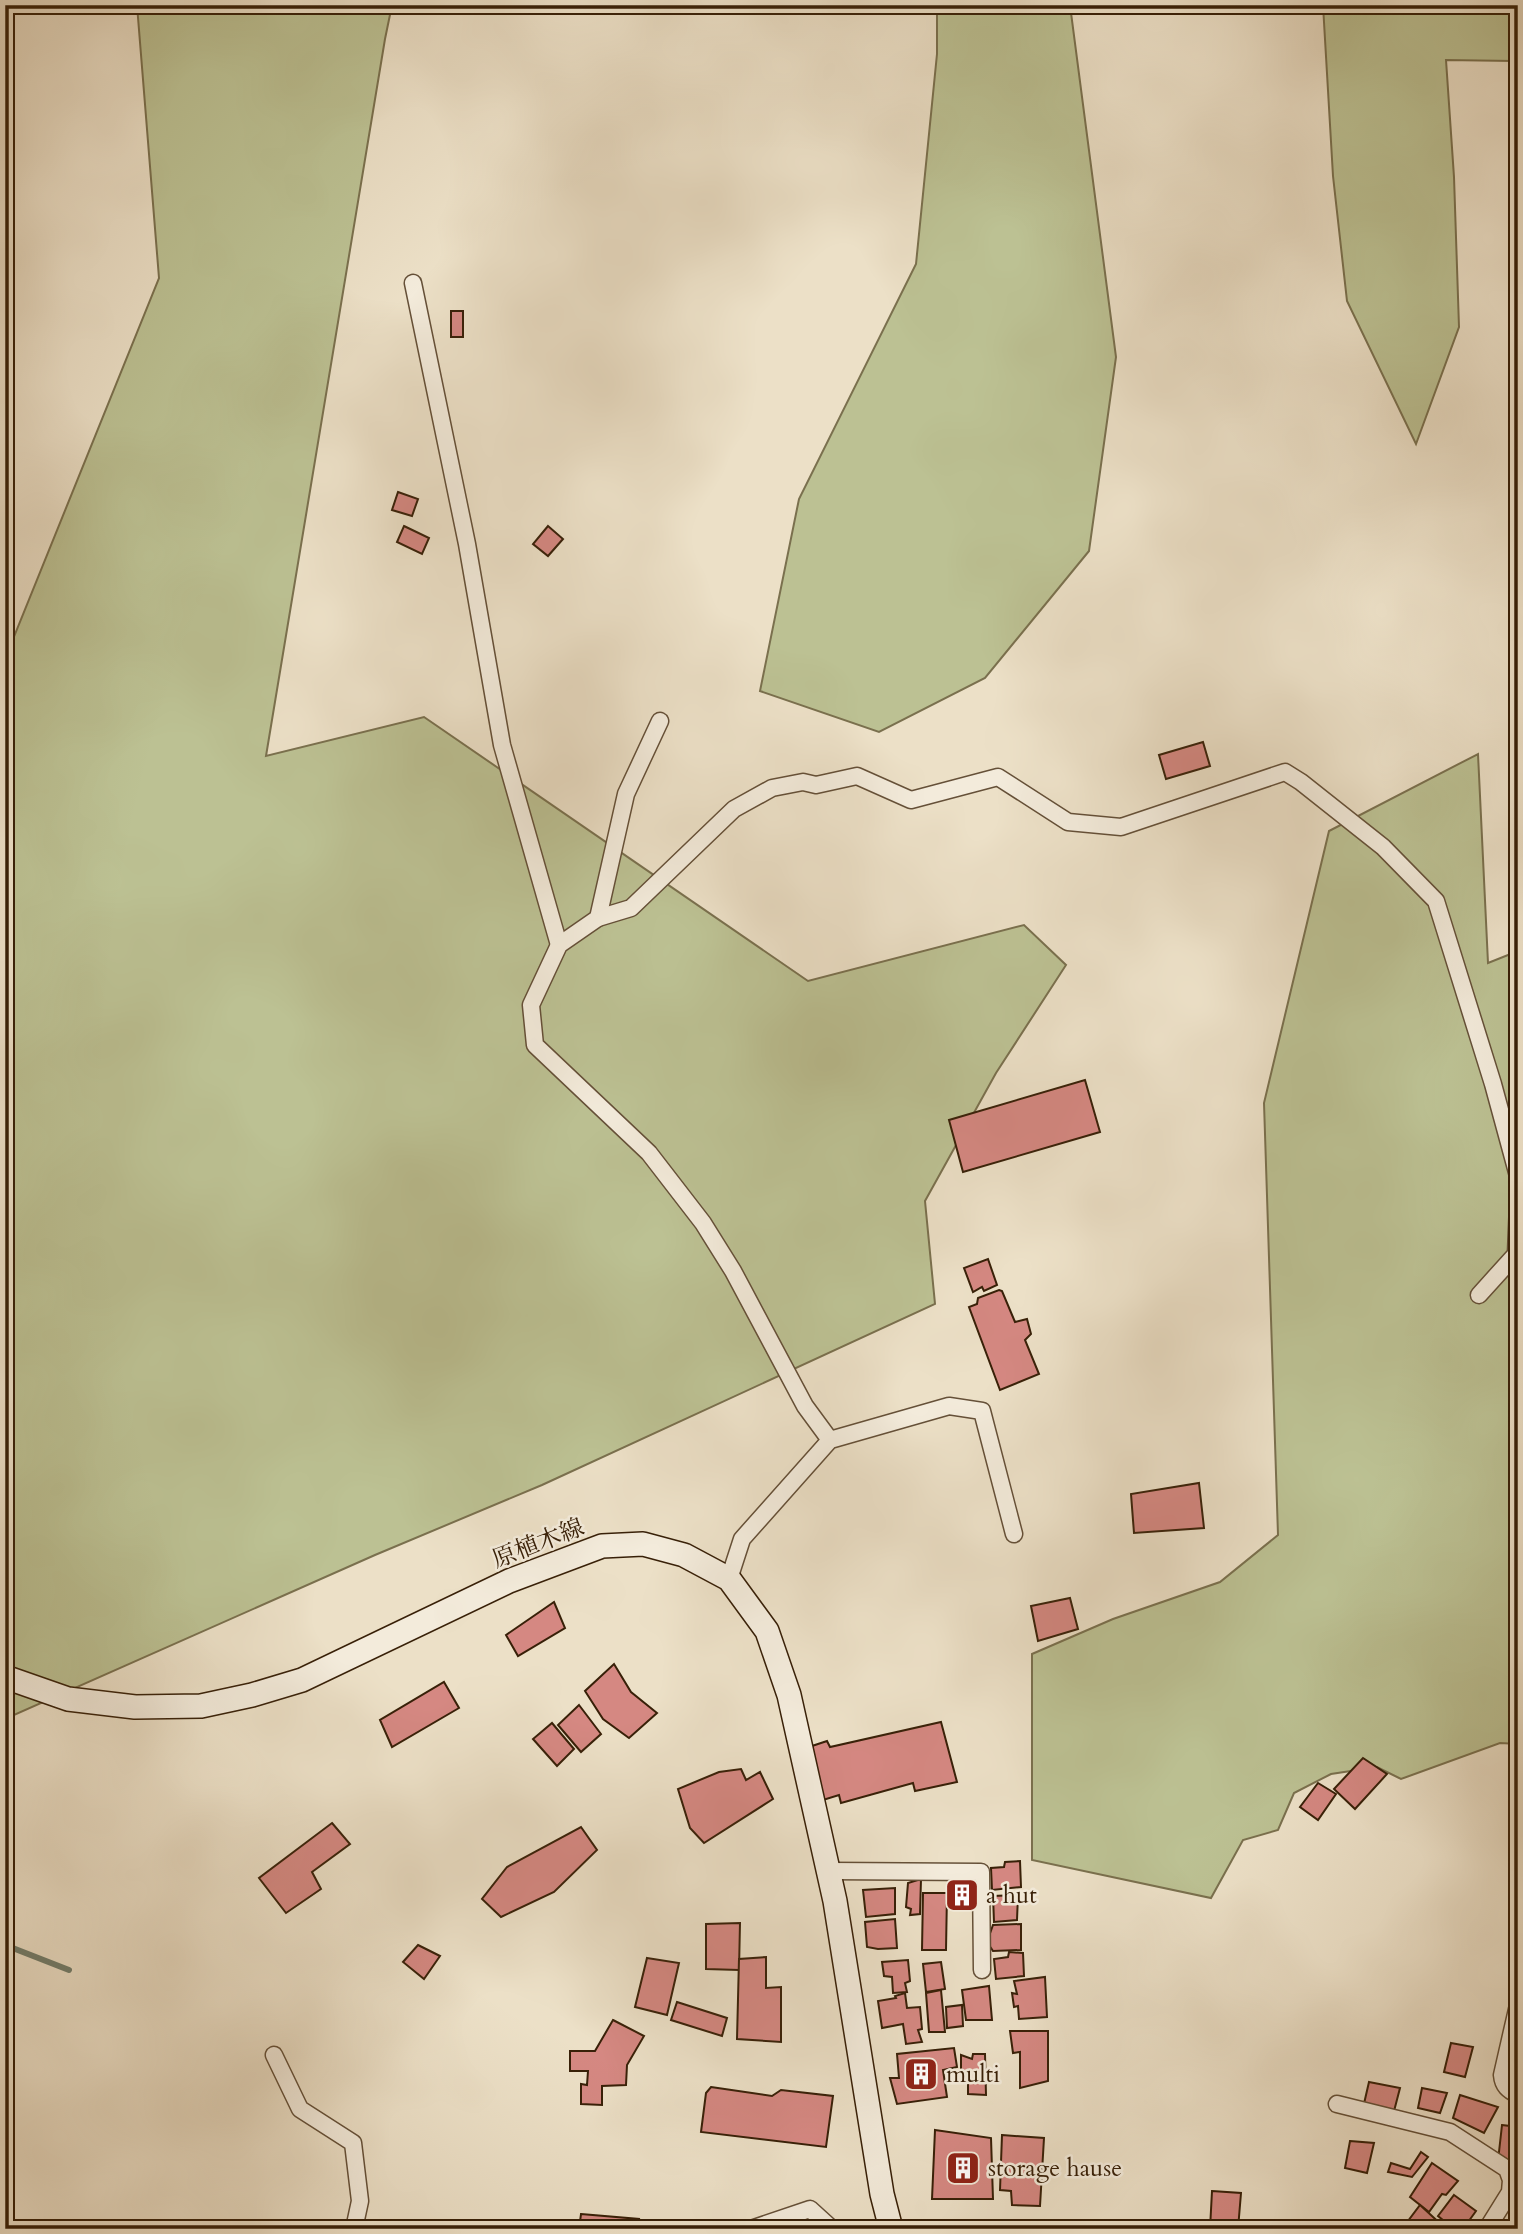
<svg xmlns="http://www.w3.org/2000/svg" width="1523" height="2234" font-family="Cardo,'Noto Serif JP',serif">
	<rect width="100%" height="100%" fill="#ece0c7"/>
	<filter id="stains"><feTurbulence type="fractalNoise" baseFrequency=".00286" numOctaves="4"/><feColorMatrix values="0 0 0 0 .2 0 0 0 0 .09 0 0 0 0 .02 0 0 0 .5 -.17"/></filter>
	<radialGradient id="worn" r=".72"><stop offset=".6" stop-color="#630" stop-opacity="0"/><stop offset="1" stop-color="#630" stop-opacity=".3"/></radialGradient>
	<g fill="#bcc193" stroke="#7a704e" stroke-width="2">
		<polygon points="137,5 392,5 385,39 266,756 424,717 808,981 1024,925 1066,965 996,1073 925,1201 935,1304 542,1485 375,1555 5,1719 5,659 159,278"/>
		<polygon points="937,5 1070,5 1116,357 1089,551 985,678 879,732 760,691 799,499 916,264 937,54"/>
		<polygon points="1323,5 1518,5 1518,58 1513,61 1446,60 1454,177 1459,327 1416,444 1347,301 1333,176"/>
		<polygon points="1478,754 1488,963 1518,951 1518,1744 1500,1743 1401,1779 1377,1767 1331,1774 1294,1793 1278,1830 1243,1840 1211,1898 1032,1860 1032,1654 1113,1619 1220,1582 1278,1535 1264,1103 1329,831"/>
	</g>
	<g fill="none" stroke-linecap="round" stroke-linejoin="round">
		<polyline stroke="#727e6d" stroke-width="6" points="5,1945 69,1970"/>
	</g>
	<g fill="#d58882" stroke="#382008" stroke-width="2">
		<rect x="451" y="311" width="12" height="26"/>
		<polygon points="398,492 418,499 412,516 392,510"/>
		<polygon points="404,526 429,538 422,554 397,542"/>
		<polygon points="548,526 563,539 548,556 533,544"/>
		<polygon points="1203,742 1210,766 1166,779 1159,755"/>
		<polygon points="1085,1080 1100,1132 963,1172 949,1120"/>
		<polygon points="988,1259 997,1285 984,1291 982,1287 973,1292 964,1268"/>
		<polygon points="999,1290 1002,1291 1015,1322 1027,1319 1031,1334 1025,1340 1039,1374 1000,1390 969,1307 977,1304 978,1298"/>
		<polygon points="1199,1483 1204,1528 1134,1533 1131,1494"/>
		<polygon points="1070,1598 1078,1629 1038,1641 1031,1606"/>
		<polygon points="554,1602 565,1628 518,1656 506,1635"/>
		<polygon points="614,1664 631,1692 657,1713 629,1738 603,1719 585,1691"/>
		<polygon points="444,1682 459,1708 392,1747 380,1720"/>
		<polygon points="579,1705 601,1734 581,1752 558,1725"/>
		<polygon points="941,1722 957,1782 915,1791 913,1783 841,1803 839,1795 823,1800 812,1746 827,1741 830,1747"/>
		<polygon points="552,1723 574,1749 557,1766 533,1739"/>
		<polygon points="1363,1758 1387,1774 1355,1809 1334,1789"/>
		<polygon points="741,1769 746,1780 760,1772 773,1799 704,1843 690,1828 678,1789 719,1772"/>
		<polygon points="1318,1783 1336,1794 1318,1820 1300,1807"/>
		<polygon points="332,1823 350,1844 312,1872 321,1889 286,1913 259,1878"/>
		<polygon points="581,1827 597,1850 554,1892 501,1917 482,1899 507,1867"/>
		<polygon points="1020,1861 1021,1887 992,1890 991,1868 1004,1867 1005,1862"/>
		<polygon points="921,1879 920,1914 910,1915 911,1909 906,1907 908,1883"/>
		<polygon points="895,1888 895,1914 866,1917 863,1890"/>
		<polygon points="970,1890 970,1899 955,1900 955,1891"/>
		<polygon points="923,1893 947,1893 946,1950 922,1950"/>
		<polygon points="1018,1895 1017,1920 994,1922 993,1896"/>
		<polygon points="895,1919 897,1948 878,1949 867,1947 865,1922"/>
		<polygon points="740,1923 739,1970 706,1969 706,1924"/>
		<polygon points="1021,1924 1021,1950 993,1951 987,1942 993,1925"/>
		<polygon points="418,1945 440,1956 424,1979 403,1962"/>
		<polygon points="1009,1952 1023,1953 1024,1976 996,1979 994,1959 1008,1957"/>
		<polygon points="766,1957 766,1988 781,1987 781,2042 737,2039 739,1959"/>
		<polygon points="647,1958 679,1963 667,2015 635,2007"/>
		<polygon points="908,1960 910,1981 905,1983 907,1992 893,1993 892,1977 884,1976 882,1962"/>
		<polygon points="941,1962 945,1989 926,1992 923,1964"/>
		<polygon points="1045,1977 1047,2017 1019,2019 1018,2006 1014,2007 1012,1993 1017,1994 1014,1981"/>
		<polygon points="989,1986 992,2020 966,2020 962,1990"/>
		<polygon points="941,1990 945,2032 929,2032 926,1993"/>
		<polygon points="905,1993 907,2008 920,2007 922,2029 918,2030 922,2042 906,2044 903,2024 882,2028 878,2001 896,1998 895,1996"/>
		<polygon points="677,2002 727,2018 722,2036 671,2020"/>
		<polygon points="962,2005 963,2026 947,2028 946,2007"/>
		<polygon points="613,2020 644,2036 627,2065 626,2085 602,2086 602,2105 581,2104 581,2084 587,2085 588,2071 570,2071 570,2051 595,2051"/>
		<polygon points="1010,2031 1048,2031 1048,2081 1020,2088 1020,2052 1013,2053"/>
		<polygon points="1451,2043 1473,2047 1465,2077 1444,2072"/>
		<polygon points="954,2048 957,2067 943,2070 947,2097 897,2104 890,2078 899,2078 897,2054"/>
		<polygon points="973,2054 985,2054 986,2095 968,2094 968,2079 961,2077 961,2055 972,2059"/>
		<polygon points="1369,2082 1400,2088 1393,2115 1363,2108"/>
		<polygon points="711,2087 772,2096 781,2090 833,2096 826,2147 701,2132 706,2093"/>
		<polygon points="1422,2088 1447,2093 1440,2113 1418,2108"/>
		<polygon points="1460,2095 1498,2107 1484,2133 1453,2118"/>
		<polygon points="1502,2125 1518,2127 1518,2164 1498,2161"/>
		<polygon points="935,2130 991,2138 993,2199 932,2199"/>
		<polygon points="1002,2135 1044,2138 1040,2206 1012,2205 1011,2191 1000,2190"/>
		<polygon points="1350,2141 1374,2143 1367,2173 1345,2168"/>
		<polygon points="1421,2152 1428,2157 1412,2177 1388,2172 1391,2163 1410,2169"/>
		<polygon points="1432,2163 1458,2181 1446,2195 1442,2194 1429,2212 1410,2197"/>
		<polygon points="1212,2191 1241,2193 1238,2229 1210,2229"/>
		<polygon points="1454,2195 1476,2211 1463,2229 1454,2229 1438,2216"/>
		<polygon points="1420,2205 1445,2228 1445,2229 1402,2229"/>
		<polygon points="581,2214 639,2219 637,2229 579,2229"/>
	</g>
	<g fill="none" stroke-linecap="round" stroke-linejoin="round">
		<g stroke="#655038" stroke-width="19">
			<g id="minor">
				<polyline points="413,283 467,544 502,745 559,945"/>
				<polyline points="660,721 626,794 598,918 559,945 531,1005 535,1045 649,1153 703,1223 733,1271 805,1406 830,1440"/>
				<polyline points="598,918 631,908 734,809 772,788 803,782 816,785 857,776 911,800 998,777 1068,822 1121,827 1285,772 1301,782 1383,847 1436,901 1493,1084 1518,1176"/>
				<polyline points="1479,1295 1516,1254 1518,1205"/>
				<polyline points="729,1579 742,1539 830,1440 949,1406 982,1411 1014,1534"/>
				<polyline points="829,1871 981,1872 982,1970"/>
				<path d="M1518,2005L1502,2075C1503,2086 1508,2090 1518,2095"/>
				<polyline points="274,2055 300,2109 353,2143 360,2201 354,2229"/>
				<polyline points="1337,2104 1450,2132 1507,2169 1511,2180 1510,2192 1487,2229"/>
				<polyline points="751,2229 810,2209 832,2229"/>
			</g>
		</g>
		<g stroke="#382008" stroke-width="26">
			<polyline id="secondary" points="5,1677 68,1699 135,1707 201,1706 252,1695 302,1680 509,1581 602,1546 643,1544 684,1555 729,1579 767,1631 789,1695 835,1901 882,2194 891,2229"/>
		</g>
		<use href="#minor" stroke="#f3ebdb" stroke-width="16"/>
		<use href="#secondary" stroke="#f3ebdb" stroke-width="23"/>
	</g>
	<defs>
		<g id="building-square" transform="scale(1.75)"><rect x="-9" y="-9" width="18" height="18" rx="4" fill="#8f2418" stroke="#f3ebdb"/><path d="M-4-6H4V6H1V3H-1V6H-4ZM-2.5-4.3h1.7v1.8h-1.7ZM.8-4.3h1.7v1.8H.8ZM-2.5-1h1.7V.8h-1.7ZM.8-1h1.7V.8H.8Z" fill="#fff"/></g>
	</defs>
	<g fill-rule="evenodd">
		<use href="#building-square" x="962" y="1895"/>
		<use href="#building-square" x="921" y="2074"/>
		<use href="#building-square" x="963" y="2168"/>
	</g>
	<g text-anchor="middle" stroke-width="5" stroke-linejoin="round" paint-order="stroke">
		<g font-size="24" fill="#382008" stroke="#f3ebdb">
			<text transform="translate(538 1543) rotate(-21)" y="8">原植木線</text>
		</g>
		<g font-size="24" fill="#382008" stroke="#f3ebdb" text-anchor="start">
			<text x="986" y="1903">a hut</text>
			<text x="946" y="2082">multi</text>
			<text x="988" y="2176">storage hause</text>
		</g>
	</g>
	<rect width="1523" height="2234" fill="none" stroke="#ece0c7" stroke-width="28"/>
	<rect x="7" y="7" width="1509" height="2220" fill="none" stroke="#382008" stroke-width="3.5"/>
	<rect x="14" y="14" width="1495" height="2206" fill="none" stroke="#382008" stroke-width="2"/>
	<rect width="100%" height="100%" filter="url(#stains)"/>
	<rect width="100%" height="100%" fill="url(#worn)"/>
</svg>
